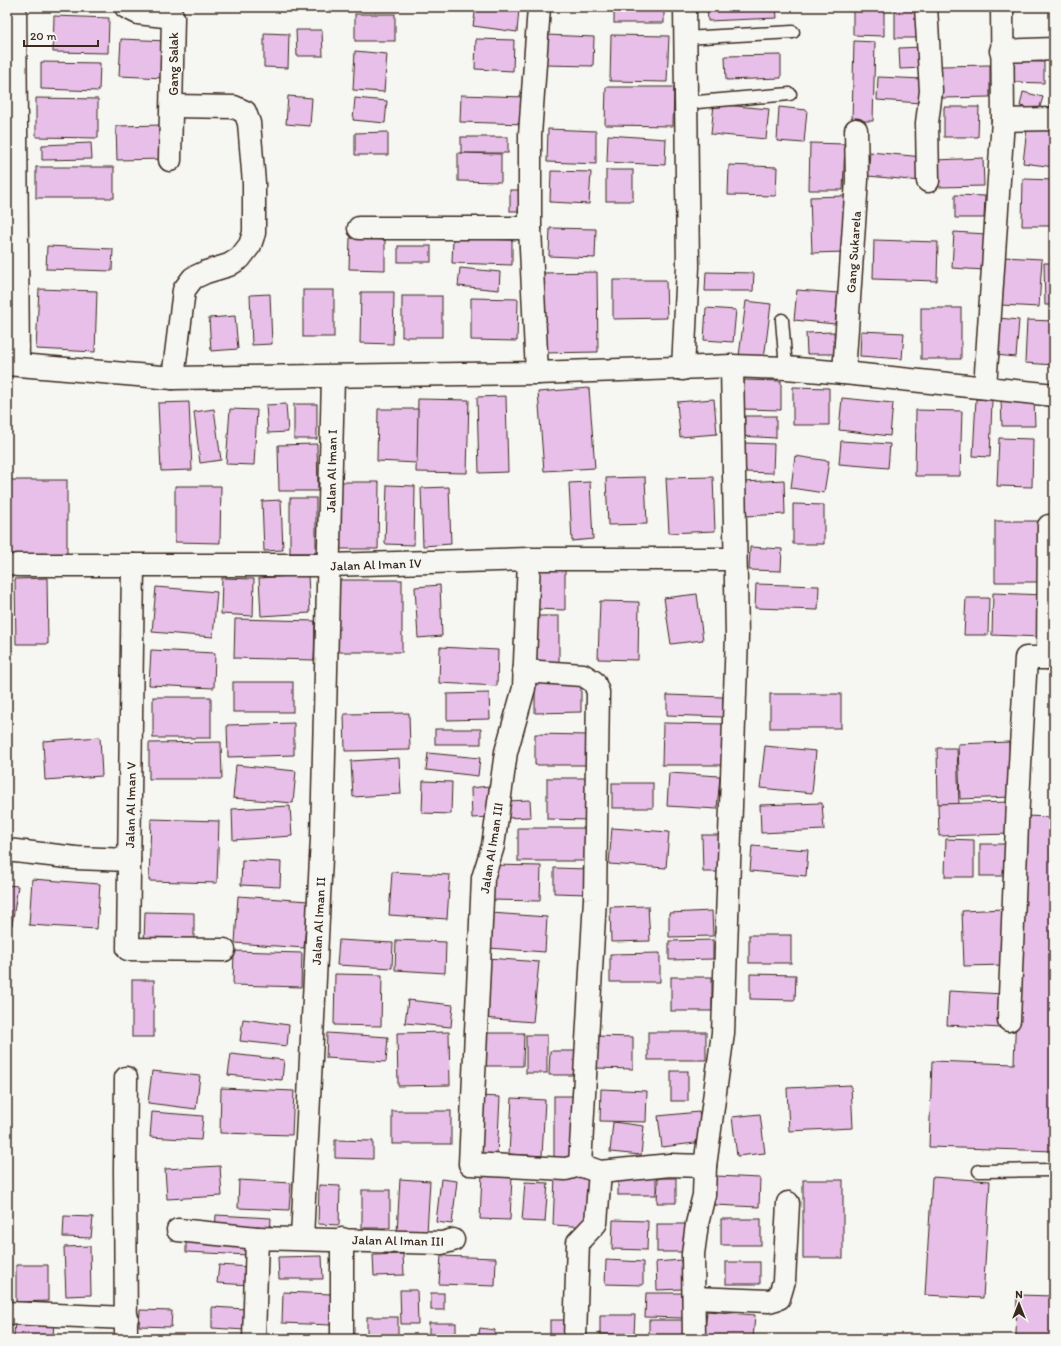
<svg xmlns="http://www.w3.org/2000/svg" width="1061" height="1346" font-family="Itim,sans-serif">
	<rect width="100%" height="100%" fill="#f6f6f2"/>
	<filter id="ink" filterUnits="userSpaceOnUse"><feTurbulence type="fractalNoise" baseFrequency=".025" numOctaves="2"/><feDisplacementMap in="SourceGraphic" scale="8" xChannelSelector="R" yChannelSelector="G"/><feConvolveMatrix kernelMatrix="1 2 1 2 8 2 1 2 1" color-interpolation-filters="sRGB"/></filter>
	<g filter="url(#ink)">
		<g fill="#e7bfe8" stroke="#3b2a1e">
			<polygon points="476,7 519,9 517,32 473,26"/>
			<rect x="614" y="7" width="50" height="16"/>
			<polygon points="707,7 776,7 777,18 708,21"/>
			<polygon points="853,7 884,7 884,36 853,35"/>
			<rect x="895" y="7" width="23" height="31"/>
			<rect x="355" y="14" width="40" height="27"/>
			<polygon points="54,16 109,18 108,53 53,52"/>
			<polygon points="296,30 322,30 323,56 297,56"/>
			<polygon points="264,33 289,34 288,68 264,67"/>
			<polygon points="546,35 594,37 593,66 545,65"/>
			<polygon points="611,35 669,36 667,82 610,81"/>
			<polygon points="121,39 167,41 165,78 119,76"/>
			<polygon points="476,39 514,40 513,71 475,69"/>
			<polygon points="854,41 875,42 873,121 852,121"/>
			<polygon points="923,47 923,68 900,69 899,48"/>
			<polygon points="355,51 387,54 384,92 353,90"/>
			<polygon points="781,55 781,78 726,80 725,56"/>
			<polygon points="1051,55 1054,56 1054,84 1050,84"/>
			<polygon points="1013,61 1044,62 1044,83 1012,82"/>
			<polygon points="41,62 100,63 99,91 41,89"/>
			<polygon points="990,65 990,97 942,98 941,66"/>
			<polygon points="878,77 923,79 921,103 877,100"/>
			<polygon points="606,87 674,87 673,126 605,125"/>
			<polygon points="1023,92 1043,97 1039,110 1020,106"/>
			<polygon points="461,95 526,97 525,124 460,122"/>
			<polygon points="288,96 312,98 310,126 286,124"/>
			<polygon points="36,98 98,99 98,138 36,137"/>
			<polygon points="355,98 387,101 385,123 353,120"/>
			<rect x="1050" y="100" width="4" height="13"/>
			<polygon points="714,104 769,109 766,139 711,134"/>
			<polygon points="779,107 807,110 804,143 777,141"/>
			<polygon points="944,107 979,107 978,137 944,137"/>
			<polygon points="163,125 164,159 117,160 116,126"/>
			<polygon points="1027,128 1054,131 1054,167 1023,163"/>
			<polygon points="548,129 596,131 596,164 547,162"/>
			<polygon points="388,132 388,155 355,155 355,133"/>
			<polygon points="608,135 666,139 665,165 607,162"/>
			<rect x="461" y="137" width="47" height="16"/>
			<polygon points="91,143 92,159 42,160 42,145"/>
			<polygon points="810,143 845,144 843,190 809,190"/>
			<polygon points="870,152 923,157 921,181 868,176"/>
			<polygon points="458,153 501,154 501,182 458,181"/>
			<polygon points="983,158 984,186 937,187 936,160"/>
			<polygon points="729,165 777,167 776,196 728,195"/>
			<rect x="36" y="167" width="78" height="31"/>
			<rect x="606" y="170" width="27" height="31"/>
			<polygon points="551,171 591,172 589,204 550,202"/>
			<polygon points="1023,179 1054,180 1053,226 1022,226"/>
			<rect x="510" y="190" width="17" height="21"/>
			<polygon points="955,195 985,196 984,218 955,218"/>
			<polygon points="845,196 846,252 812,253 810,197"/>
			<polygon points="550,228 596,229 595,258 549,256"/>
			<polygon points="954,232 986,234 984,270 952,268"/>
			<polygon points="350,238 385,240 385,270 349,269"/>
			<polygon points="453,238 512,240 512,265 452,263"/>
			<polygon points="874,240 938,242 937,281 873,279"/>
			<polygon points="47,246 113,249 112,271 46,269"/>
			<rect x="398" y="246" width="33" height="16"/>
			<polygon points="1003,257 1042,259 1039,307 1001,305"/>
			<polygon points="1044,263 1054,263 1054,305 1045,305"/>
			<polygon points="460,268 500,272 499,290 458,286"/>
			<polygon points="597,272 598,352 544,353 543,273"/>
			<polygon points="706,272 754,273 753,291 705,291"/>
			<polygon points="613,280 666,280 667,318 613,319"/>
			<polygon points="39,289 97,291 95,352 36,349"/>
			<rect x="303" y="290" width="31" height="47"/>
			<polygon points="797,290 838,293 835,324 794,320"/>
			<polygon points="361,292 394,292 393,344 360,343"/>
			<polygon points="270,294 272,344 252,345 250,295"/>
			<rect x="402" y="296" width="40" height="41"/>
			<polygon points="471,298 518,299 517,341 471,340"/>
			<polygon points="746,301 771,304 764,359 739,356"/>
			<polygon points="706,308 736,310 733,342 704,340"/>
			<rect x="921" y="308" width="40" height="51"/>
			<polygon points="235,316 238,349 211,351 209,318"/>
			<polygon points="998,318 1019,320 1016,357 995,355"/>
			<polygon points="1027,320 1054,321 1054,365 1025,363"/>
			<polygon points="861,331 904,333 902,359 860,356"/>
			<polygon points="834,332 835,354 807,354 806,333"/>
			<polygon points="744,380 781,381 781,410 744,409"/>
			<polygon points="793,387 829,388 829,425 793,425"/>
			<polygon points="589,388 595,468 544,471 538,392"/>
			<polygon points="506,396 508,472 479,473 477,397"/>
			<polygon points="842,398 893,403 890,436 839,430"/>
			<polygon points="418,399 469,400 467,473 416,472"/>
			<polygon points="714,399 717,434 680,437 677,402"/>
			<polygon points="976,399 992,400 990,457 973,456"/>
			<polygon points="1001,400 1034,400 1035,426 1002,426"/>
			<polygon points="189,402 192,470 161,471 158,403"/>
			<polygon points="286,404 288,432 268,433 266,405"/>
			<rect x="294" y="404" width="23" height="35"/>
			<polygon points="214,409 221,460 200,463 194,412"/>
			<polygon points="230,409 257,410 254,465 226,464"/>
			<polygon points="378,409 418,409 417,463 377,461"/>
			<polygon points="916,410 962,411 960,476 915,476"/>
			<polygon points="741,416 776,416 776,438 740,436"/>
			<polygon points="999,438 1033,439 1032,487 997,486"/>
			<polygon points="841,441 890,444 888,468 839,464"/>
			<polygon points="745,443 774,444 773,473 744,472"/>
			<polygon points="317,444 318,491 279,491 278,445"/>
			<polygon points="795,456 829,461 824,493 791,488"/>
			<polygon points="645,477 647,524 608,525 606,478"/>
			<polygon points="713,477 715,531 669,533 666,478"/>
			<rect x="7" y="480" width="60" height="74"/>
			<polygon points="784,480 785,514 745,516 743,482"/>
			<polygon points="341,482 379,482 378,549 340,549"/>
			<polygon points="590,482 593,539 572,541 569,483"/>
			<polygon points="387,485 415,486 414,545 385,544"/>
			<polygon points="175,486 221,486 220,543 175,542"/>
			<polygon points="449,487 451,544 423,546 421,488"/>
			<rect x="290" y="498" width="26" height="55"/>
			<polygon points="281,500 283,550 264,551 262,501"/>
			<polygon points="793,504 824,505 824,544 793,544"/>
			<rect x="995" y="521" width="46" height="61"/>
			<polygon points="750,547 782,549 781,571 749,570"/>
			<polygon points="534,569 565,569 565,610 533,609"/>
			<polygon points="308,575 310,613 261,616 259,578"/>
			<polygon points="47,578 48,644 16,644 15,579"/>
			<polygon points="222,578 254,579 253,616 221,614"/>
			<rect x="338" y="580" width="64" height="72"/>
			<polygon points="756,584 819,586 818,610 755,608"/>
			<polygon points="440,585 442,636 418,638 415,587"/>
			<polygon points="156,587 217,592 213,637 152,632"/>
			<polygon points="993,593 1044,595 1042,637 992,635"/>
			<polygon points="697,594 703,640 671,644 664,598"/>
			<polygon points="966,598 989,598 988,635 964,635"/>
			<polygon points="600,601 639,602 638,660 598,659"/>
			<rect x="533" y="616" width="26" height="46"/>
			<polygon points="235,619 315,621 314,660 234,658"/>
			<polygon points="440,647 498,650 497,686 439,683"/>
			<polygon points="151,650 215,653 214,688 149,685"/>
			<polygon points="581,680 581,712 535,713 535,681"/>
			<rect x="233" y="682" width="60" height="30"/>
			<polygon points="489,693 490,719 447,720 447,694"/>
			<rect x="770" y="694" width="71" height="34"/>
			<polygon points="667,695 723,697 723,717 667,715"/>
			<rect x="153" y="697" width="58" height="41"/>
			<polygon points="409,713 410,750 345,751 344,714"/>
			<polygon points="294,723 294,755 228,757 227,725"/>
			<polygon points="663,723 727,724 726,765 662,765"/>
			<rect x="435" y="729" width="46" height="15"/>
			<polygon points="535,734 588,735 587,765 535,765"/>
			<polygon points="100,737 102,776 45,780 43,741"/>
			<polygon points="221,742 222,779 149,779 149,743"/>
			<polygon points="1009,742 1011,797 960,799 958,744"/>
			<polygon points="765,746 816,751 812,793 760,788"/>
			<polygon points="937,748 957,748 959,804 938,804"/>
			<polygon points="428,753 480,758 478,776 426,770"/>
			<polygon points="399,758 401,794 353,797 351,761"/>
			<polygon points="236,765 296,771 293,803 233,798"/>
			<polygon points="669,773 720,776 717,809 667,806"/>
			<polygon points="547,778 590,778 590,820 547,819"/>
			<polygon points="423,781 452,782 451,814 422,813"/>
			<rect x="612" y="783" width="41" height="25"/>
			<polygon points="489,786 491,817 472,818 471,788"/>
			<polygon points="530,800 531,817 507,818 507,801"/>
			<polygon points="1010,802 1010,834 939,836 938,804"/>
			<polygon points="822,803 824,830 761,833 760,805"/>
			<polygon points="290,806 292,836 233,840 232,809"/>
			<polygon points="1023,816 1054,817 1054,1151 929,1147 932,1061 1014,1064"/>
			<polygon points="151,819 219,821 217,883 149,881"/>
			<rect x="518" y="828" width="76" height="33"/>
			<polygon points="612,828 669,832 666,868 609,864"/>
			<polygon points="702,835 720,835 721,872 703,872"/>
			<polygon points="946,839 974,840 974,877 945,877"/>
			<rect x="980" y="844" width="34" height="32"/>
			<polygon points="752,846 808,850 806,876 750,871"/>
			<polygon points="242,860 281,862 280,887 241,885"/>
			<polygon points="491,865 541,866 540,901 491,900"/>
			<polygon points="554,868 589,869 588,894 554,893"/>
			<polygon points="392,872 450,875 447,919 389,915"/>
			<polygon points="32,879 100,884 97,929 29,925"/>
			<polygon points="7,885 18,886 12,925 7,925"/>
			<polygon points="238,896 308,901 304,948 235,943"/>
			<polygon points="648,906 650,941 611,942 610,907"/>
			<polygon points="1004,909 1006,965 964,966 962,911"/>
			<polygon points="712,911 713,936 669,937 669,913"/>
			<polygon points="145,912 194,913 194,943 144,942"/>
			<polygon points="491,913 547,917 545,952 488,948"/>
			<rect x="749" y="935" width="42" height="28"/>
			<polygon points="339,940 393,943 392,968 337,965"/>
			<polygon points="396,940 446,942 445,973 395,970"/>
			<polygon points="713,940 713,959 669,960 669,941"/>
			<polygon points="234,951 302,953 301,987 233,985"/>
			<polygon points="660,953 660,982 610,982 610,954"/>
			<polygon points="488,958 539,962 533,1022 482,1018"/>
			<polygon points="335,974 382,975 381,1026 334,1025"/>
			<polygon points="750,974 796,975 795,1000 750,999"/>
			<rect x="671" y="977" width="41" height="34"/>
			<rect x="132" y="980" width="22" height="57"/>
			<polygon points="949,991 1004,994 1001,1028 947,1025"/>
			<polygon points="408,1000 453,1005 451,1027 405,1023"/>
			<polygon points="243,1019 289,1025 287,1046 240,1041"/>
			<polygon points="449,1032 450,1085 398,1086 397,1033"/>
			<rect x="648" y="1032" width="58" height="28"/>
			<polygon points="327,1033 388,1037 386,1062 326,1058"/>
			<polygon points="486,1033 524,1033 523,1066 486,1066"/>
			<rect x="526" y="1035" width="21" height="38"/>
			<polygon points="596,1036 633,1037 633,1069 596,1068"/>
			<polygon points="550,1051 577,1051 576,1075 549,1075"/>
			<polygon points="231,1054 284,1060 282,1080 228,1075"/>
			<polygon points="152,1071 200,1076 196,1109 148,1103"/>
			<rect x="671" y="1071" width="17" height="30"/>
			<polygon points="851,1085 853,1128 789,1131 787,1088"/>
			<polygon points="221,1088 294,1091 292,1135 220,1133"/>
			<polygon points="601,1089 647,1091 646,1122 600,1121"/>
			<polygon points="479,1096 500,1097 497,1156 476,1155"/>
			<rect x="554" y="1096" width="23" height="65"/>
			<polygon points="512,1098 545,1100 542,1156 509,1154"/>
			<rect x="392" y="1111" width="59" height="33"/>
			<polygon points="152,1112 203,1116 201,1140 150,1137"/>
			<polygon points="699,1112 703,1142 662,1147 658,1116"/>
			<polygon points="760,1114 765,1153 737,1156 732,1117"/>
			<polygon points="613,1122 644,1126 641,1155 610,1152"/>
			<polygon points="335,1140 373,1141 373,1159 335,1158"/>
			<polygon points="220,1166 222,1196 167,1199 165,1169"/>
			<polygon points="482,1174 512,1176 510,1220 480,1219"/>
			<polygon points="555,1176 594,1178 592,1227 553,1225"/>
			<polygon points="716,1176 760,1178 759,1207 714,1205"/>
			<rect x="618" y="1177" width="38" height="18"/>
			<polygon points="932,1177 990,1181 983,1298 925,1295"/>
			<polygon points="658,1178 676,1178 676,1203 657,1203"/>
			<polygon points="400,1179 430,1181 427,1233 397,1232"/>
			<polygon points="441,1179 457,1181 452,1224 436,1222"/>
			<polygon points="239,1180 291,1183 289,1210 238,1208"/>
			<rect x="803" y="1180" width="40" height="78"/>
			<polygon points="525,1182 548,1183 545,1222 522,1221"/>
			<polygon points="319,1185 340,1186 339,1225 318,1224"/>
			<rect x="362" y="1190" width="28" height="38"/>
			<polygon points="216,1215 271,1218 270,1236 215,1233"/>
			<polygon points="64,1216 93,1217 91,1238 63,1237"/>
			<rect x="721" y="1219" width="40" height="26"/>
			<polygon points="613,1220 648,1221 647,1250 612,1249"/>
			<rect x="657" y="1224" width="29" height="28"/>
			<polygon points="186,1239 249,1242 249,1255 186,1252"/>
			<polygon points="90,1246 91,1295 66,1296 64,1247"/>
			<polygon points="403,1254 404,1275 374,1276 373,1255"/>
			<polygon points="322,1256 323,1279 279,1279 278,1257"/>
			<polygon points="441,1256 496,1258 495,1286 439,1284"/>
			<polygon points="606,1260 643,1262 643,1285 605,1284"/>
			<polygon points="681,1260 683,1289 657,1290 656,1262"/>
			<rect x="726" y="1262" width="34" height="22"/>
			<polygon points="16,1265 48,1265 48,1301 16,1302"/>
			<polygon points="219,1265 251,1267 249,1285 217,1283"/>
			<polygon points="400,1290 417,1290 418,1324 401,1324"/>
			<polygon points="283,1292 332,1294 331,1325 282,1323"/>
			<rect x="431" y="1293" width="13" height="17"/>
			<polygon points="646,1293 683,1293 683,1318 645,1317"/>
			<polygon points="1017,1295 1054,1296 1054,1337 1016,1336"/>
			<polygon points="212,1307 246,1309 245,1330 212,1328"/>
			<polygon points="140,1310 172,1311 171,1327 139,1326"/>
			<polygon points="707,1311 755,1315 753,1339 704,1338"/>
			<polygon points="600,1315 635,1315 634,1334 600,1334"/>
			<polygon points="15,1317 54,1319 53,1339 14,1339"/>
			<rect x="367" y="1317" width="31" height="22"/>
			<rect x="550" y="1320" width="19" height="19"/>
			<rect x="649" y="1320" width="36" height="19"/>
			<rect x="429" y="1323" width="27" height="16"/>
			<polygon points="480,1328 495,1330 494,1339 478,1339"/>
			<polygon points="277,1334 324,1335 324,1339 277,1339"/>
			<rect x="144" y="1336" width="23" height="3"/>
		</g>
		<g fill="none" stroke-linecap="round" stroke-linejoin="round">
			<g stroke="#3b2a1e" stroke-width="15">
				<g id="lane">
					<polyline points="685,38 793,32"/>
					<polyline points="686,103 790,94"/>
					<polyline points="782,320 786,368"/>
					<polyline points="979,1171 1054,1170"/>
				</g>
			</g>
			<g stroke="#3b2a1e" stroke-width="25">
				<g id="street">
					<polyline points="15,7 18,364"/>
					<polyline points="126,7 138,13 173,17 170,160"/>
					<polyline points="926,7 931,91 927,123 928,181"/>
					<polyline points="1001,51 1054,49"/>
					<polyline points="173,106 234,107 245,112 249,123 254,183 254,233 250,245 240,258 229,265 206,272 193,278 184,290 173,378"/>
					<polyline points="1003,120 1054,119"/>
					<polyline points="359,228 530,228"/>
					<polyline points="7,364 173,378 537,373 732,366 786,368 844,373 1054,395"/>
					<polyline points="683,369 688,267 685,7"/>
					<polyline points="537,373 530,228 530,135 539,7"/>
					<polyline points="844,373 857,180 856,130"/>
					<polyline points="985,387 1003,120 1002,7"/>
					<polyline points="529,559 524,688 506,752 493,846 483,878 470,1164 566,1169 580,1165 600,1172 670,1165 705,1166 704,1195 697,1224 693,1254 694,1339"/>
					<polyline points="17,565 329,565 529,559 735,559"/>
					<polyline points="133,565 128,949 224,950"/>
					<polyline points="1048,658 1049,526"/>
					<polyline points="524,671 583,675 594,682 598,692 595,899 580,1165"/>
					<polyline points="7,850 76,858 129,860"/>
					<polyline points="1009,1020 1018,801 1026,658 1054,658"/>
					<polyline points="705,1166 723,1033 737,636 732,366"/>
					<polyline points="178,1230 257,1238"/>
					<polyline points="302,1238 322,838 333,377"/>
					<polyline points="694,1298 769,1301 779,1298 784,1281 788,1203"/>
					<polyline points="7,1313 127,1318"/>
					<polyline points="126,1339 125,1169 126,1078"/>
					<polyline points="254,1339 257,1238 442,1243 453,1240"/>
					<polyline points="342,1339 342,1239"/>
					<polyline points="575,1339 578,1242 596,1223 600,1172"/>
				</g>
			</g>
			<use href="#lane" stroke="#f6f6f2" stroke-width="12"/>
			<use href="#street" stroke="#f6f6f2" stroke-width="22"/>
		</g>
	</g>
	<g text-anchor="middle" stroke-width="3" stroke-linejoin="round" paint-order="stroke">
		<g font-size="13" fill="#3b2a1e" stroke="#f6f6f2">
			<text transform="translate(173 64) rotate(-90)" y="5">Gang Salak</text>
			<text transform="translate(853 252) rotate(-86)" y="5">Gang Sukarela</text>
			<text transform="translate(331 471) rotate(-89)" y="5">Jalan Al Iman I</text>
			<text transform="translate(376 564) rotate(-2)" y="5">Jalan Al Iman IV</text>
			<text transform="translate(130 805) rotate(-89)" y="5">Jalan Al Iman V</text>
			<text transform="translate(491 848) rotate(-81)" y="5">Jalan Al Iman III</text>
			<text transform="translate(318 921) rotate(-87)" y="5">Jalan Al Iman II</text>
			<text transform="translate(398 1240) rotate(1)" y="5">Jalan Al Iman III</text>
		</g>
	</g>
	<rect width="1061" height="1346" fill="none" stroke="#f6f6f2" stroke-width="24"/>
	<rect x="12" y="12" width="1037" height="1322" fill="none" stroke="#3b2a1e" stroke-width="1.5" filter="url(#ink)"/>
	<g transform="translate(1019 1304)" stroke="#f6f6f2" stroke-width="3" paint-order="stroke">
	<path d="M0-3L7 15L0 10L-7 15Z" fill="#3b2a1e"/>
	<text y="-6" font-size="11" font-weight="bold" text-anchor="middle" fill="#3b2a1e">N</text>
	</g>
	<path d="M24 40v6h74v-6" fill="none" stroke="#3b2a1e" stroke-width="2"/>
	<text x="30" y="40" font-size="12" fill="#3b2a1e" stroke="#f6f6f2" stroke-width="3" paint-order="stroke">20 m</text>
</svg>
